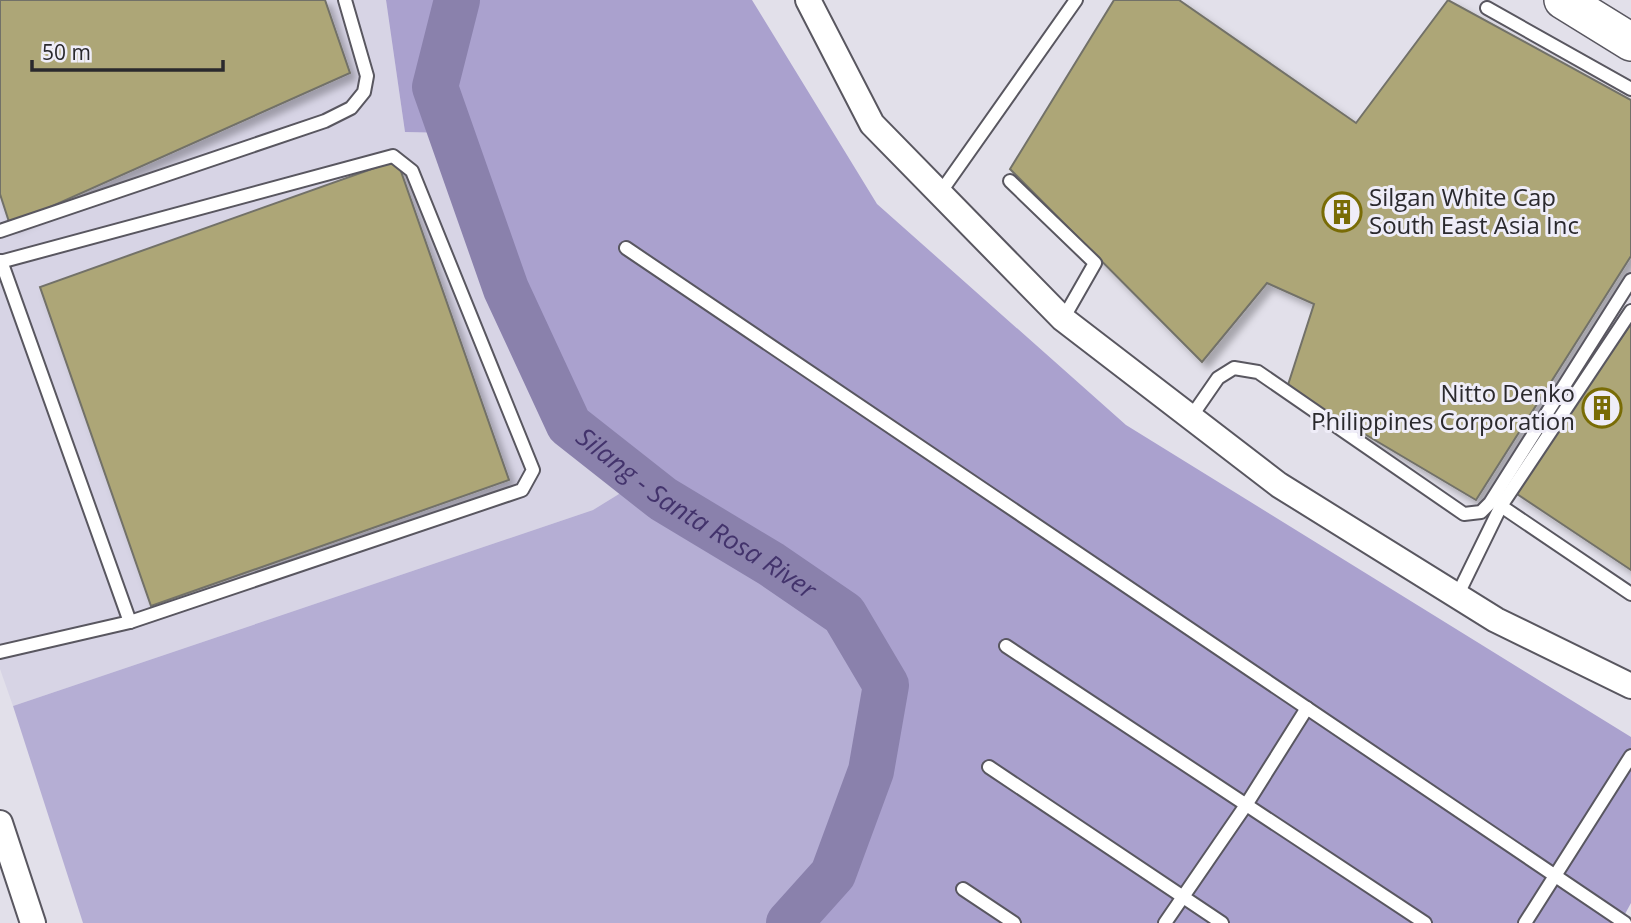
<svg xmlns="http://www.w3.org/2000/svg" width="1631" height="923" font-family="'Open Sans',sans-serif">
	<defs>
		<filter id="shadow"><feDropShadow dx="6" dy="6" stdDeviation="3.5" flood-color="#0004"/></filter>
	</defs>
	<rect width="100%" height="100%" fill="#e2e0ea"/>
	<polygon fill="#d7d4e5" points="0,0 386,0 405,132 451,133 506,289 569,425 640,481 593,510 13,706 0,669"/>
	<polygon fill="#b5aed4" points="640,481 663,499 771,564 844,614 886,685 871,771 833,874 789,923 83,923 13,706 593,510"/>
	<polygon fill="#aaa1ce" points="386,0 752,0 877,204 1126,425 1631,737 1631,903 1620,923 789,923 833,874 871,771 886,685 844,614 771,564 663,499 569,425 506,289 451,133 405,132"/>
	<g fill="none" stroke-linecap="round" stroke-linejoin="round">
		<path stroke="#8a81ac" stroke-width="46" id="s1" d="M457,0L435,87L506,289L569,425L663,499L771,564L844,614L886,685L871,771L833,874L789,923"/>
	</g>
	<g fill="#ada677" stroke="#727168" stroke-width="2" filter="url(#shadow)">
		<polygon points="0,0 325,0 350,73 10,225 0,194"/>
		<polygon points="1114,0 1179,0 1356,123 1448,0 1631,100 1631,256 1476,500 1287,388 1314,304 1267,283 1202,362 1010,169"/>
		<polygon points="397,160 509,480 151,606 40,287"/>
		<polygon points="1631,324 1631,570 1514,492"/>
	</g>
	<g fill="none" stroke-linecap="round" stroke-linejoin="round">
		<g stroke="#595760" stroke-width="16">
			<g id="service">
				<polyline points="1487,8 1631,89"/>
				<polyline points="1010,181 1095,263 1063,319"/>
				<polyline points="940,193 1076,0"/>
				<polyline points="0,231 325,121 351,108 364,92 367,76 345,0"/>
				<polyline points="626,248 1625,923"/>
				<polyline points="1,261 130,622"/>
				<polyline points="0,262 393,156 412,171 533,470 522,490 130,622 0,652"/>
				<polyline points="1191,417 1218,378 1234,368 1258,372 1464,514 1481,512 1490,503 1631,280"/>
				<polyline points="1501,506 1631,594"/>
				<polyline points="1457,596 1501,506 1631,311"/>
				<polyline points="1006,646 1425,923"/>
				<polyline points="989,767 1222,923"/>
				<polyline points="963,889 1014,923"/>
				<polyline points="1165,923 1246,805 1307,708"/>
				<polyline points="1525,923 1631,756"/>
			</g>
		</g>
		<g stroke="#595760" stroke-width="28">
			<g id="minor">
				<polyline points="808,0 872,124 1063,319 1279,485 1496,620 1631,686"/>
				<polyline points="0,823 33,923"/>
			</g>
		</g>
		<g stroke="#595760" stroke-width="40">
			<polyline id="secondary" points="1563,0 1631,42"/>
		</g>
		<use href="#service" stroke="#fff" stroke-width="12"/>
		<use href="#minor" stroke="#fff" stroke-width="24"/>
		<use href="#secondary" stroke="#fff" stroke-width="37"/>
	</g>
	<defs>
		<g id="building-ring" transform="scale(2.0125)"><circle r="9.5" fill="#efedf8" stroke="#796c06" stroke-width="1.5"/><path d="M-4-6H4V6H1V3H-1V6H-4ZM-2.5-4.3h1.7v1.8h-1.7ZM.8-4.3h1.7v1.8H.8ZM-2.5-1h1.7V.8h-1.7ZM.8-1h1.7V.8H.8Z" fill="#796c06"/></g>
	</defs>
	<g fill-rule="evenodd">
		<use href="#building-ring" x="1342" y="212"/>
		<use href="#building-ring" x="1602" y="408"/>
	</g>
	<g text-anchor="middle" stroke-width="6" stroke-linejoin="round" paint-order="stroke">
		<g font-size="24" fill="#2a292d" stroke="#efedf8" text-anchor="start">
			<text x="1369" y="206">Silgan White Cap<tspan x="1369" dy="28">South East Asia Inc</tspan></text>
			<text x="1575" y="402" text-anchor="end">Nitto Denko<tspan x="1575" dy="28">Philippines Corporation</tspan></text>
		</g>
		<g font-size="26" font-style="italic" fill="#43336c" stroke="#efedf8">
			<text dy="9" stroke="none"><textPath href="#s1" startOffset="609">Silang - Santa Rosa River</textPath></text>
		</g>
	</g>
	<path d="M32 60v10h191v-10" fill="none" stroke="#2a292d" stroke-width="3.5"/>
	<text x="42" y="60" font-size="21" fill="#2a292d" stroke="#efedf8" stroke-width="5" paint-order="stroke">50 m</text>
</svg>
